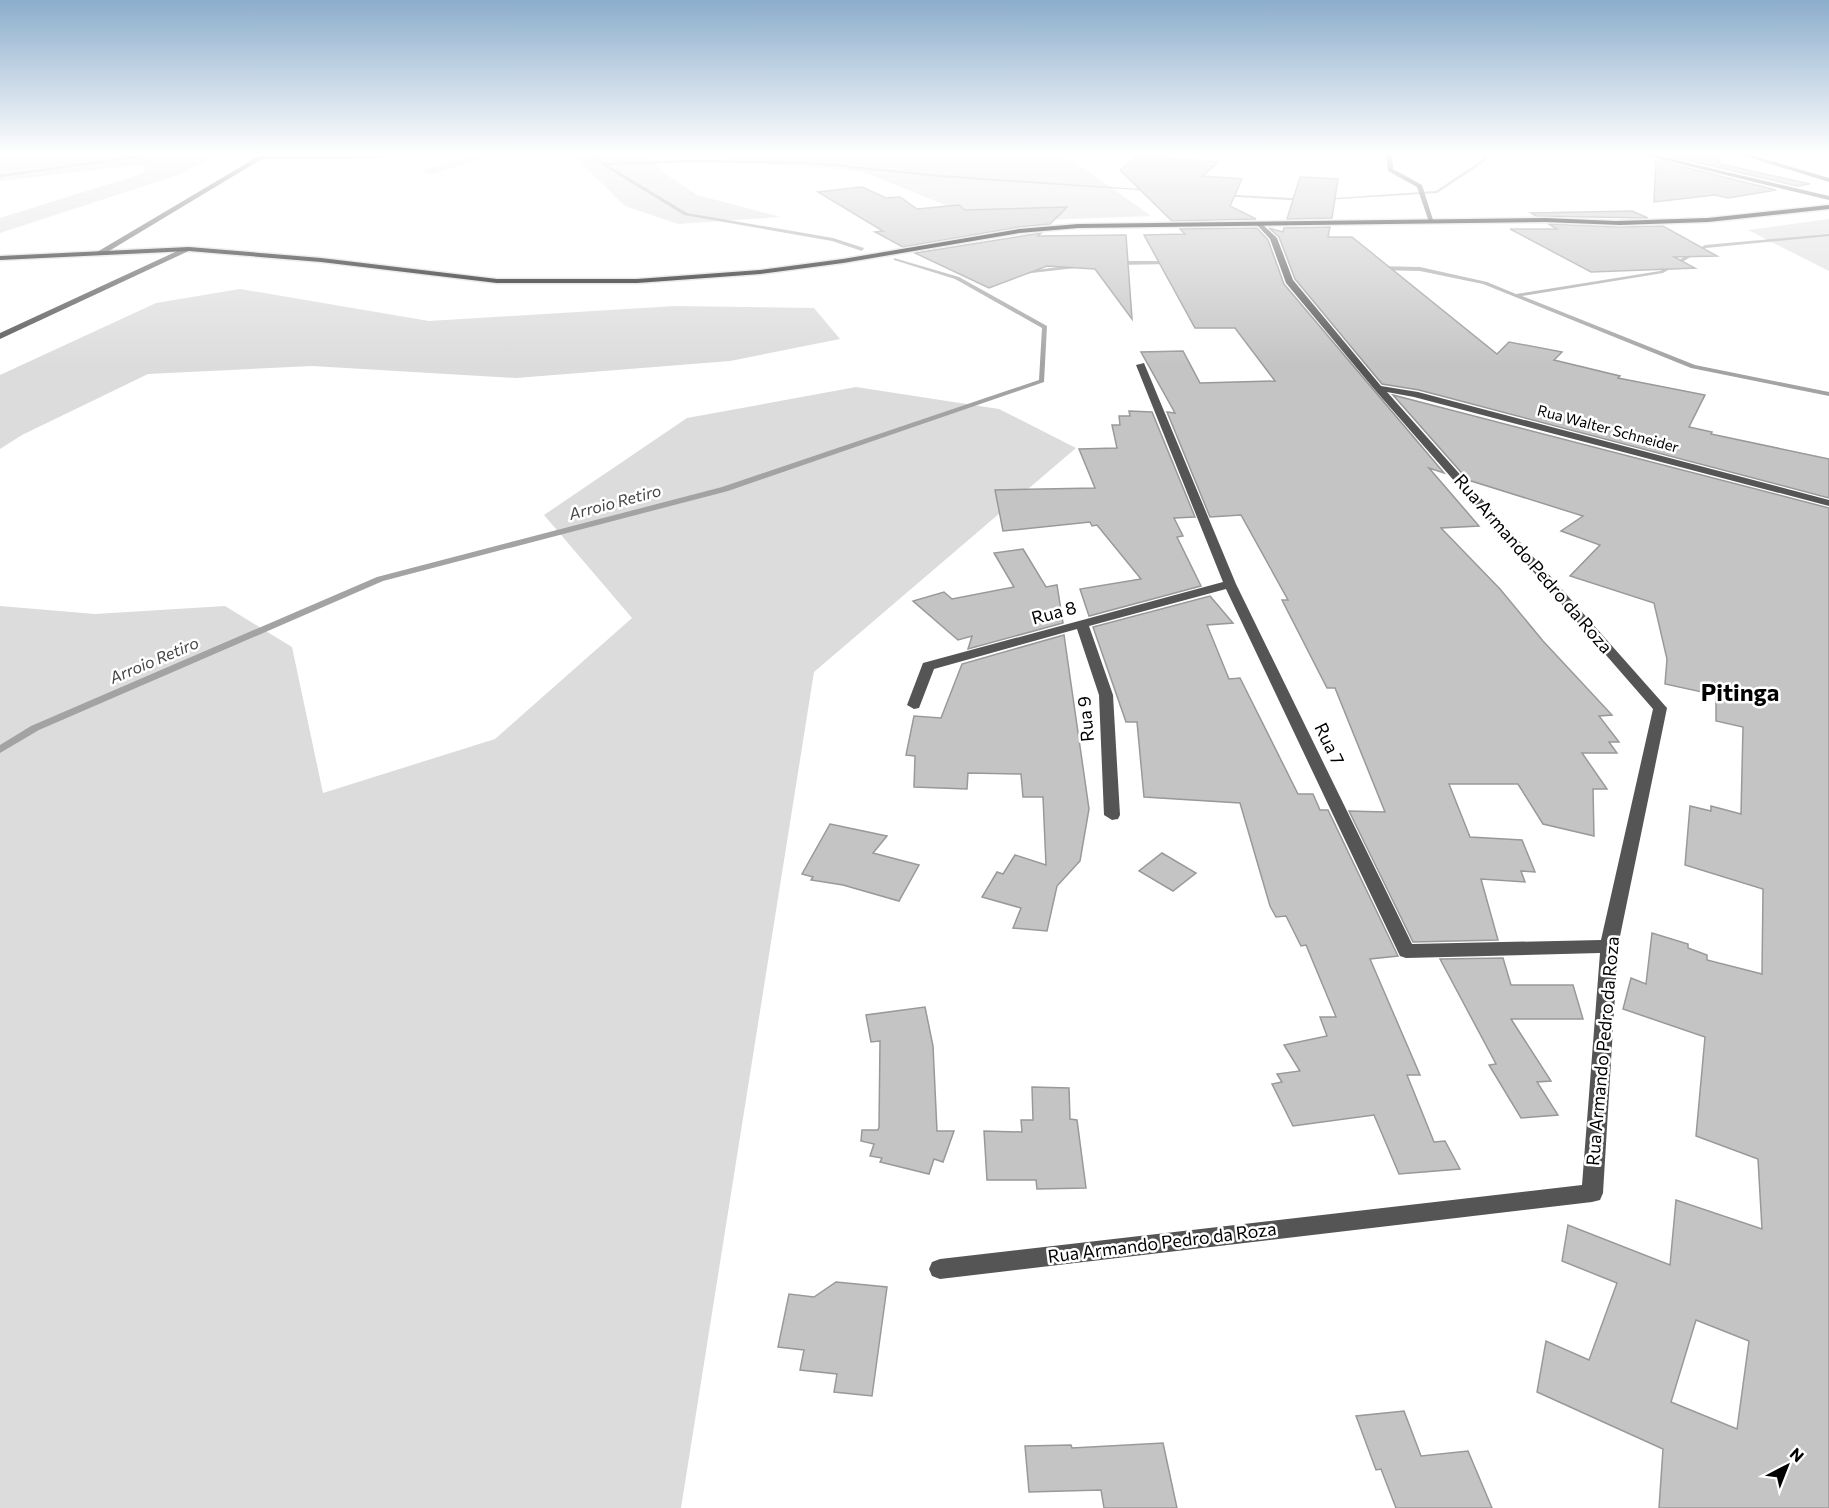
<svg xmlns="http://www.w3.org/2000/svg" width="1829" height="1508" font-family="Commissioner,sans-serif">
	<rect width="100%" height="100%" fill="#fff"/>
	<g fill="#dcdcdc">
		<polygon points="0,155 219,155 178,175 0,233 0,218 141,174 147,164 0,181"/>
		<polygon points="468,155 495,155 428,175 422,171"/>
		<polygon points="573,155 647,155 663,172 697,195 781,217 678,224 625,206"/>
		<polygon points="717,155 1066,155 1151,216 987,222 861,171 730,161"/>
		<polygon points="1829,219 1829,271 1748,230"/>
		<polygon points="240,289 429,321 675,306 814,308 840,339 730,361 516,378 312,366 148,374 22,435 0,449 0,375 156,303"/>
		<polygon points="856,387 999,409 1076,448 814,672 681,1508 0,1508 0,606 95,614 225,606 292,647 323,793 495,739 632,618 544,515 687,418"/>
	</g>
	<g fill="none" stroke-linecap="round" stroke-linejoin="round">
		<g fill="#a3a3a3" fill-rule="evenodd">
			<polygon points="143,155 156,155 0,177 0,175"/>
			<polygon points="596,155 600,155 604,163 694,160 813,162 939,175 1154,190 1152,191 939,177 813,164 694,162 608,165 687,213 833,238 864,248 862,251 832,241 684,215 602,165"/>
			<polygon points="1484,155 1488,155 1486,161 1437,193 1323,200 1321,199 1436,191 1483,159"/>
			<polygon points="1221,194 1307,199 1309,200 1307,201 1219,196"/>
			<polygon points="1829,234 1829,236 1706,248 1663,273 1522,296 1695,365 1829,392 1829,396 1691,368 1483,284 1420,271 1376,270 1373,268 1376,266 1420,267 1487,282 1516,294 1660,271 1705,245"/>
			<polygon points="894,258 959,277 1047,326 1044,382 728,491 383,581 39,730 0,753 0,745 31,726 377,577 722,487 1039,380 1042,328 955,279 894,260"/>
			<polygon points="1171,261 1173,264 1115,265 1112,263 1115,261"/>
			<polygon points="1082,264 1084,267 1023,274 1020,272"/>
		</g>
	</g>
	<g fill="#c4c4c4" stroke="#999" stroke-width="1.5" fill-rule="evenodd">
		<polygon points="1139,155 1218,162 1203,176 1242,179 1230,206 1256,219 1172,221 1120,170"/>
		<polygon points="1666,155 1719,155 1720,164 1810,184 1797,186"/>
		<polygon points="1656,160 1776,190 1728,198 1715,195 1654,202"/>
		<polygon points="1300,177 1338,179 1332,218 1287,219"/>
		<polygon points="862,187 886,198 900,197 917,209 959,205 965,210 1067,207 1050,224 1019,227 903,247 875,232 883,231 818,192"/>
		<polygon points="1632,211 1648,218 1536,216 1531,213"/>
		<polygon points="1549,224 1620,227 1663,226 1717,256 1674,257 1695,268 1591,272 1510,229 1557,229"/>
		<polygon points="1330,227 1328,237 1352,237 1497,354 1509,342 1562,352 1554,360 1620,376 1618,378 1705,395 1689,427 1712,432 1711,434 1829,459 1829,498 1419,390 1382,384 1295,279 1279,237 1269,228 1283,232 1284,228"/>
		<polygon points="1257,228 1268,240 1284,284 1444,473 1429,468 1479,526 1441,528 1500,589 1543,641 1612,715 1599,716 1619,742 1609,742 1617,753 1582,753 1607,789 1593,789 1594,836 1543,824 1518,784 1449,784 1470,837 1522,840 1535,872 1521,871 1525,882 1481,879 1498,940 1413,942 1349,811 1385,812 1335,688 1327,688 1282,600 1288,600 1241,515 1210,517 1167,412 1175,413 1141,352 1183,351 1200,383 1275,381 1235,328 1195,328 1144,235 1185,234 1180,229"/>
		<polygon points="1041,233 1038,236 1126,235 1132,319 1095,269 1047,266 989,288 915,253"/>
		<path d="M1393,395L1829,508V1508H1659L1663,1449L1537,1392L1546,1341L1589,1360L1617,1283L1562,1261L1568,1225L1670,1265L1676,1200L1762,1229L1758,1159L1696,1136L1705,1037L1623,1009L1631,978L1646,984L1652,933L1688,944V948L1707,955V960L1762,974L1763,889L1685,865L1690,806L1711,811V806L1741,814L1743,727L1716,721V695L1665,684L1667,659L1654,603L1570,576L1600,545L1561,531L1583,516L1468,480ZM1696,1320L1749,1341L1737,1429L1671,1402Z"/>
		<polygon points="1129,411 1152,412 1195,517 1174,518 1183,536 1177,537 1201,586 1089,616 1080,589 1141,579 1097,525 1092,526 1090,522 1003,531 995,490 1095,488 1079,449 1117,448 1112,425 1120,425 1119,416 1130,416"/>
		<polygon points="1023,549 1046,587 1057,585 1063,623 968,649 972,636 958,640 913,601 944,592 952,599 1014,587 994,553"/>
		<polygon points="1210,596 1233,623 1207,625 1229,679 1240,678 1298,794 1313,794 1320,810 1328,810 1398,956 1370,959 1420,1075 1407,1075 1434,1142 1445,1141 1460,1169 1399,1174 1374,1115 1293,1126 1272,1084 1282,1082 1277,1074 1300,1071 1284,1045 1327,1036 1320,1017 1336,1017 1306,945 1301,946 1286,916 1276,917 1270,906 1240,803 1144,797 1137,722 1126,722 1093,627"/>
		<polygon points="1064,635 1089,809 1080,861 1057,886 1047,931 1013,928 1021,908 982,897 997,872 1003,874 1015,855 1046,865 1043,797 1023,797 1021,774 968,773 967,789 914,787 915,756 906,755 914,716 941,718 962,664"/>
		<polygon points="830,824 887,836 873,853 919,865 899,901 843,885 811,880 813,877 802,874"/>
		<polygon points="1162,853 1196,873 1173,891 1139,871"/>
		<polygon points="1503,958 1511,985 1573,985 1583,1019 1511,1019 1551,1081 1537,1082 1558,1115 1521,1118 1489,1065 1496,1064 1440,959"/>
		<polygon points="925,1007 933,1046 937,1131 954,1131 943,1162 934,1159 929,1174 880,1162 882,1158 870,1156 874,1144 861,1141 862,1130 878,1130 879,1127 880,1041 871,1042 866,1015"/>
		<polygon points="1032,1087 1069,1088 1070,1119 1077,1120 1086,1188 1037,1189 1036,1180 987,1180 984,1131 1022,1132 1021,1120 1033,1120"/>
		<polygon points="836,1282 887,1287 872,1396 834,1392 837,1374 800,1370 804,1350 778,1347 789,1294 814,1297"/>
		<polygon points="1404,1411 1421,1456 1468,1451 1492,1508 1396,1508 1381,1469 1376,1470 1356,1416"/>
		<polygon points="1163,1443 1177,1508 1104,1508 1101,1490 1029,1492 1025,1446 1071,1445 1072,1448"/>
	</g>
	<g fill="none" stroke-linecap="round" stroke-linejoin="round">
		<g stroke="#dbdbdb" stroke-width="3">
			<polygon id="major" points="1829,205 1829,209 1708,222 1620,225 1545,222 1078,228 1019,233 843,263 760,274 637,283 497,283 321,262 189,251 0,260 0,256 189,247 321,258 497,279 637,279 760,270 843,259 1019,229 1078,224 1545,218 1616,221 1708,218"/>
		</g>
		<g fill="#555" fill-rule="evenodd">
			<polygon points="1386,155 1392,155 1393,169 1422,185 1434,223 1429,222 1417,187 1388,171"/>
			<polygon points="1643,155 1655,155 1829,196 1829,200"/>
			<polygon points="1741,155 1751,155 1829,178 1829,182"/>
			<polygon points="259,156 418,158 262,159 104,254 97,252"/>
			<polygon points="1257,223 1261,223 1277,238 1293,280 1381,386 1418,392 1829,500 1829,506 1414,397 1387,392 1667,708 1618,946 1603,1193 1600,1200 1592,1202 940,1279 932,1276 929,1269 932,1262 940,1259 1582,1185 1600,953 1406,958 1400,956 1226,589 1089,626 1113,695 1120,815 1118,819 1112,820 1104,815 1099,695 1077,629 934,669 919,708 914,709 907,705 923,663 1223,582 1136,365 1144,363 1236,584 1412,944 1601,940 1653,709 1375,390 1286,283 1270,239 1257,225"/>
			<polygon points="186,247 193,249 0,339 0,333"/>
		</g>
		<use href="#major" fill="#000" fill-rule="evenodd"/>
	</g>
	<linearGradient id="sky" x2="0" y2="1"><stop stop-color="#8cadcc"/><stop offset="0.42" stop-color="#fff"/><stop offset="1" stop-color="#fff" stop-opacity="0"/></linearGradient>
	<rect width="1829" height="366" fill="url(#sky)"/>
	<g text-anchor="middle" stroke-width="5" stroke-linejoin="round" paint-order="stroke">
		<g font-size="15" fill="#000" stroke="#fff">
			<text transform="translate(1608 429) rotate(15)" y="5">Rua Walter Schneider</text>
		</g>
		<g font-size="16" font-style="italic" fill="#444" stroke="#fff">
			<text transform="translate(615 502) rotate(-15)" y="6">Arroio Retiro</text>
			<text transform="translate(154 660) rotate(-23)" y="6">Arroio Retiro</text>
		</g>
		<g font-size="18" fill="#000" stroke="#fff">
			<text transform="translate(1533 564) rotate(49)" y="6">Rua Armando Pedro da Roza</text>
			<text transform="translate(1054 613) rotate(-15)" y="6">Rua 8</text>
			<text transform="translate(1086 719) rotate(-95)" y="6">Rua 9</text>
			<text transform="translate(1329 744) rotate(64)" y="6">Rua 7</text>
			<text transform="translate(1603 1051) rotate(-85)" y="6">Rua Armando Pedro da Roza</text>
			<text transform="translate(1162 1243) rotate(-7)" y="6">Rua Armando Pedro da Roza</text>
		</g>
		<g font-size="24" font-weight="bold" fill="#000" stroke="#fff">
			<text x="1740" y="701">Pitinga</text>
		</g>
	</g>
	<g transform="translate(1787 1466) rotate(42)" stroke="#ffffff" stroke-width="4.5" paint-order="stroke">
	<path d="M0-4.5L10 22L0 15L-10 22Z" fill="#000000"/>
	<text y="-9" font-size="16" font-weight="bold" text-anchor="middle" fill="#000000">N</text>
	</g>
</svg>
